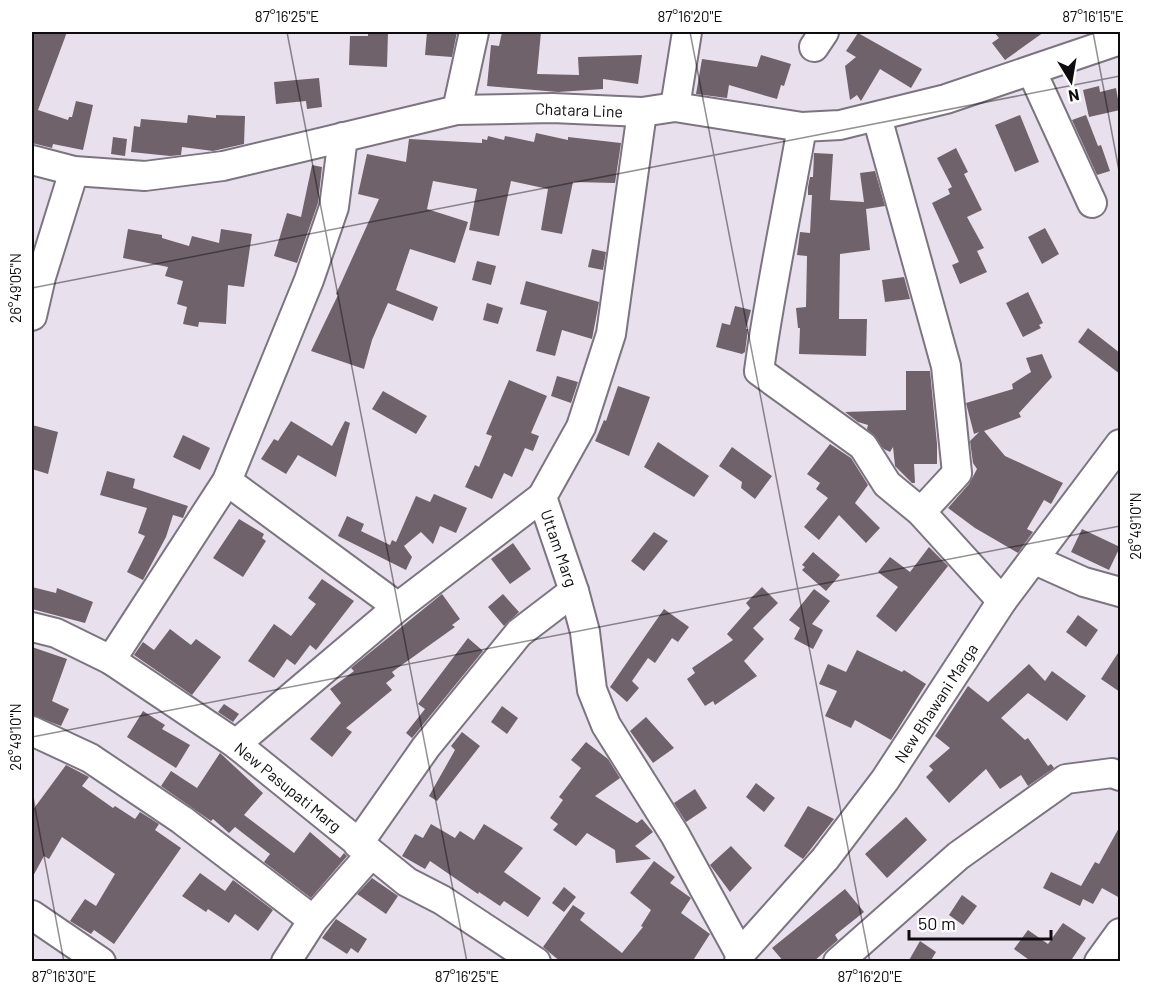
<svg xmlns="http://www.w3.org/2000/svg" width="1152" height="993" font-family="Barlow,sans-serif">
	<rect width="100%" height="100%" fill="#e9e0ed"/>
	<g fill="#6f626a">
		<polygon points="32,32 67,32 38,110 68,120 69,117 72,117 76,101 93,105 83,150 53,144 52,148 32,143"/>
		<polygon points="368,32 388,32 387,67 349,65 350,36 368,36"/>
		<polygon points="427,32 457,32 452,57 425,55"/>
		<polygon points="502,32 541,32 537,74 579,75 578,57 642,55 638,84 603,79 603,89 558,92 487,86 491,45 499,46"/>
		<polygon points="994,32 1044,32 1005,60 992,43 999,38"/>
		<polygon points="858,33 922,69 911,88 880,69 861,101 857,95 850,100 845,66 856,57 846,51"/>
		<polygon points="761,55 791,64 784,86 781,85 777,99 729,85 727,98 696,94 702,59 757,67"/>
		<polygon points="319,78 322,107 307,109 306,101 276,104 274,82"/>
		<polygon points="1099,86 1100,92 1116,88 1120,110 1089,117 1083,90"/>
		<polygon points="188,115 216,118 216,115 245,116 244,144 213,151 182,147 181,155 170,156 131,152 134,126 140,127 141,119 187,123"/>
		<polygon points="1020,115 1039,162 1015,172 995,125"/>
		<polygon points="1086,115 1098,146 1101,145 1110,171 1097,175 1072,120"/>
		<polygon points="536,133 568,140 568,137 621,143 615,183 573,182 562,234 541,230 548,189 511,181 499,236 469,230 477,189 433,181 427,209 468,222 455,263 410,249 396,290 438,307 433,321 388,303 372,340 364,369 311,351 338,295 336,294 379,199 358,194 367,154 406,162 409,139 482,143 482,139 487,140 488,136 504,140 505,136 534,142"/>
		<polygon points="113,137 127,139 125,156 111,154"/>
		<polygon points="956,148 968,172 964,174 982,210 967,217 984,248 977,251 987,272 960,284 952,265 959,262 932,203 950,194 948,189 952,187 937,158"/>
		<polygon points="814,153 833,154 830,200 864,202 860,173 875,171 885,206 866,209 870,250 840,254 839,319 867,319 866,356 799,354 800,328 798,328 796,308 806,307 807,256 797,255 800,232 810,233 812,195 808,195 808,187 810,177 813,177"/>
		<polygon points="312,165 322,167 318,203 297,263 274,256 287,213 301,217"/>
		<polygon points="1045,228 1059,254 1042,264 1028,237"/>
		<polygon points="128,229 162,235 162,238 189,246 192,236 219,243 221,229 252,234 244,287 228,285 226,324 199,322 198,327 183,324 187,307 177,304 183,281 165,276 168,267 123,258"/>
		<polygon points="592,249 606,252 603,270 588,267"/>
		<polygon points="477,261 496,266 491,285 472,280"/>
		<polygon points="904,277 910,299 885,302 882,280"/>
		<polygon points="526,281 599,302 592,339 562,330 555,356 536,351 547,311 520,304"/>
		<polygon points="1028,292 1043,323 1039,325 1041,328 1023,337 1006,303"/>
		<polygon points="487,303 503,308 498,324 483,320"/>
		<polygon points="735,306 751,310 746,329 748,329 745,352 742,354 716,347 722,323 730,325"/>
		<polygon points="1088,328 1120,353 1120,374 1078,342"/>
		<polygon points="1042,354 1052,377 1019,413 1021,417 984,431 1005,456 1063,483 1051,504 1044,500 1027,529 1033,532 1018,553 975,528 948,508 969,484 977,469 973,463 970,441 979,432 974,434 966,403 1013,389 1012,384 1031,372 1026,358"/>
		<polygon points="906,371 930,371 937,444 937,464 914,464 915,483 912,483 895,466 893,447 890,452 884,449 867,429 868,425 858,422 845,412 906,410"/>
		<polygon points="557,376 578,382 571,403 551,396"/>
		<polygon points="509,380 547,396 531,433 539,436 533,451 525,448 512,477 504,473 492,499 465,487 475,465 479,467 492,436 486,434"/>
		<polygon points="618,386 650,397 629,456 595,441 604,420 606,421"/>
		<polygon points="383,391 427,416 416,434 372,409"/>
		<polygon points="291,421 332,446 345,421 350,423 336,477 298,455 286,474 261,459 274,439 278,441"/>
		<polygon points="32,425 58,432 48,474 32,469"/>
		<polygon points="183,435 210,448 200,470 173,457"/>
		<polygon points="658,442 709,476 694,497 644,467"/>
		<polygon points="830,444 851,458 868,485 855,503 880,528 866,543 839,515 819,540 804,527 828,498 816,489 820,483 807,474"/>
		<polygon points="732,447 772,476 755,499 741,488 742,482 719,466"/>
		<polygon points="107,471 135,479 133,488 188,506 183,518 173,515 166,537 143,580 127,572 145,536 138,533 147,508 100,495"/>
		<polygon points="434,494 467,508 456,533 440,526 433,544 421,532 404,546 412,557 406,570 338,536 347,516 364,524 361,531 390,545 392,540 396,542 416,496 430,502"/>
		<polygon points="239,519 264,534 262,538 266,541 243,577 213,558"/>
		<polygon points="1082,529 1120,547 1109,570 1071,552"/>
		<polygon points="654,532 668,541 644,571 631,561"/>
		<polygon points="513,543 531,569 510,584 491,559"/>
		<polygon points="929,547 948,566 896,632 876,616 898,587 878,572 890,557 910,572"/>
		<polygon points="813,552 840,575 826,591 802,570 805,567 802,565"/>
		<polygon points="322,579 354,601 316,650 310,645 295,665 287,659 274,678 248,661 274,624 291,636 316,604 308,598"/>
		<polygon points="32,587 56,593 57,588 93,602 85,623 32,609"/>
		<polygon points="762,587 778,603 753,628 764,639 744,661 757,676 715,705 713,701 705,706 687,679 695,673 692,668 733,640 727,634 750,608 746,603"/>
		<polygon points="814,589 830,601 812,624 823,630 813,649 794,639 800,628 789,620"/>
		<polygon points="442,594 460,619 452,625 455,627 392,672 395,676 386,683 392,690 346,728 352,732 332,757 310,739 341,703 330,689 354,671 351,668"/>
		<polygon points="503,594 519,612 504,626 488,607"/>
		<polygon points="664,609 689,627 678,642 672,638 655,663 648,658 632,681 639,688 627,702 610,687"/>
		<polygon points="1078,615 1098,630 1086,647 1066,632"/>
		<polygon points="170,629 191,645 196,639 221,657 192,695 134,655 143,642 154,650"/>
		<polygon points="468,638 483,651 412,738 406,733 425,709 418,704"/>
		<polygon points="32,647 67,659 52,701 69,709 61,726 32,715"/>
		<polygon points="857,650 902,672 904,670 926,684 891,740 855,720 851,728 825,716 837,691 819,684 828,664 846,672"/>
		<polygon points="1120,650 1120,692 1101,679"/>
		<polygon points="1029,664 1045,681 1052,671 1086,696 1067,721 1028,693 1001,718 1025,740 1028,738 1048,766 1051,764 1054,768 1028,786 1021,775 1000,789 986,769 949,803 926,777 933,770 929,766 950,748 935,736 968,686 988,702"/>
		<polygon points="224,704 239,714 233,722 218,712"/>
		<polygon points="502,706 518,718 507,734 491,722"/>
		<polygon points="143,711 165,725 162,729 190,745 176,768 127,737"/>
		<polygon points="646,717 674,748 653,763 630,731"/>
		<polygon points="462,732 480,746 437,801 429,796 455,750 451,746"/>
		<polygon points="586,742 608,759 620,778 595,796 637,823 642,819 653,832 635,846 651,859 616,863 615,850 587,833 576,846 553,830 558,824 550,818 563,800 559,797 581,768 571,760"/>
		<polygon points="220,753 263,793 244,815 294,853 310,832 340,858 344,853 347,856 311,898 264,862 270,854 235,827 229,833 213,819 211,821 161,786 171,771 197,788"/>
		<polygon points="66,765 89,777 82,786 113,808 115,806 135,819 140,812 159,824 155,830 181,848 114,944 94,930 91,934 70,921 85,899 96,906 115,874 62,837 49,859 44,856 32,878 32,811"/>
		<polygon points="756,783 775,798 764,812 746,797"/>
		<polygon points="695,789 707,808 686,822 674,803"/>
		<polygon points="808,806 834,819 803,859 784,846"/>
		<polygon points="906,817 927,840 887,878 865,854"/>
		<polygon points="431,824 455,838 460,831 474,840 484,824 523,848 504,872 541,898 528,917 504,901 500,906 479,892 478,894 430,861 425,869 402,856 415,834 423,838"/>
		<polygon points="1120,826 1120,898 1102,888 1093,904 1083,899 1080,906 1043,888 1051,872 1081,886 1095,862 1099,864"/>
		<polygon points="731,846 752,868 730,892 710,865"/>
		<polygon points="654,861 675,877 670,883 691,898 681,913 710,934 692,962 561,962 543,947 573,905 585,913 580,920 622,953 643,927 641,926 651,910 630,893"/>
		<polygon points="200,873 225,891 233,880 273,910 258,931 235,914 229,923 208,909 206,912 182,896"/>
		<polygon points="372,878 398,896 386,914 357,894"/>
		<polygon points="564,887 576,897 564,912 552,903"/>
		<polygon points="845,889 864,912 835,935 838,940 813,962 784,962 772,948"/>
		<polygon points="962,895 977,906 963,925 949,915"/>
		<polygon points="336,919 367,939 358,953 351,948 347,954 322,938"/>
		<polygon points="1063,923 1086,938 1070,962 1032,962 1014,949 1028,930 1048,944"/>
		<polygon points="920,941 936,952 930,962 908,962"/>
	</g>
	<g fill="none" stroke-linecap="round" stroke-linejoin="round">
		<g stroke="#7c7480" stroke-width="32">
			<g id="minor">
				<polyline points="814,47 824,32"/>
				<polyline points="1032,72 1092,203"/>
				<polyline points="675,107 687,32"/>
				<polyline points="457,110 474,32"/>
				<polyline points="642,112 611,334 581,427 542,497 574,591 585,632 592,690 606,725 675,835 740,954 739,962"/>
				<polyline points="877,117 946,366 957,473 921,512"/>
				<path d="M802,127C788,208 770,289 759,371L863,446L887,484L921,512L1002,601"/>
				<polyline points="32,160 74,171 145,176 223,166 457,110 552,108 642,112 675,107 802,127 840,125 946,99 1120,40"/>
				<polyline points="32,316 41,277 74,171"/>
				<polyline points="227,481 398,607"/>
				<polyline points="1035,560 1084,582 1120,592"/>
				<polyline points="32,627 56,633 111,660 175,703 236,744 407,882 442,900 536,962"/>
				<polyline points="111,660 227,481 309,280 334,207 343,137"/>
				<polyline points="32,731 90,758 182,820 313,920"/>
				<polyline points="236,744 398,607 542,497"/>
				<polyline points="358,844 426,747 519,633 574,591"/>
				<polyline points="32,915 101,962"/>
				<polyline points="740,954 825,859 885,780 1002,601 1120,444"/>
				<polyline points="286,962 313,920 371,854"/>
				<polyline points="838,962 958,856 1066,779 1112,773 1120,776"/>
				<polyline points="1099,962 1120,933"/>
			</g>
		</g>
		<use href="#minor" stroke="#fff" stroke-width="28"/>
	</g>
	<path fill="none" stroke="#0f0c10" stroke-width="1.5" stroke-opacity="0.45" d="M287,32L467,962M690,32L870,962M1093,32L1120,176M32,288L1120,76M32,737L1120,526M32,792L64,962"/>
	<g text-anchor="middle" stroke-width="4.5" stroke-linejoin="round" paint-order="stroke">
		<g font-size="16" fill="#0f0c10" stroke="#fff">
			<text transform="translate(579 110) rotate(2)" y="6">Chatara Line</text>
			<text transform="translate(559 548) rotate(71)" y="6">Uttam Marg</text>
			<text transform="translate(936 703) rotate(-57)" y="6">New Bhawani Marga</text>
			<text transform="translate(288 787) rotate(39)" y="6">New Pasupati Marg</text>
		</g>
	</g>
	<rect width="1152" height="993" fill="none" stroke="#ffffff" stroke-width="66"/>
	<g transform="translate(1071 81) rotate(169)" stroke="#ffffff" stroke-width="4.5" paint-order="stroke">
	<path d="M0-4.5L10 22L0 15L-10 22Z" fill="#0f0c10"/>
	<text y="-9" font-size="16" font-weight="bold" text-anchor="middle" fill="#0f0c10">N</text>
	</g>
	<path d="M909 930v9h142v-9" fill="none" stroke="#0f0c10" stroke-width="3"/>
	<text x="918" y="930" font-size="18" fill="#0f0c10" stroke="#ffffff" stroke-width="4.5" paint-order="stroke">50 m</text>
	<rect x="33" y="33" width="1086" height="927" fill="none" stroke="#0f0c10" stroke-width="2"/>
	<g font-size="15" text-anchor="middle" fill="#0f0c10">
		<text x="287" y="22">87°16'25"E</text>
		<text x="690" y="22">87°16'20"E</text>
		<text x="1093" y="22">87°16'15"E</text>
		<text transform="translate(16 288) rotate(-90)" y="5">26°49'05"N</text>
		<text transform="translate(1136 526) rotate(-90)" y="5">26°49'10"N</text>
		<text transform="translate(16 737) rotate(-90)" y="5">26°49'10"N</text>
		<text x="64" y="982">87°16'30"E</text>
		<text x="467" y="982">87°16'25"E</text>
		<text x="870" y="982">87°16'20"E</text>
	</g>
</svg>
